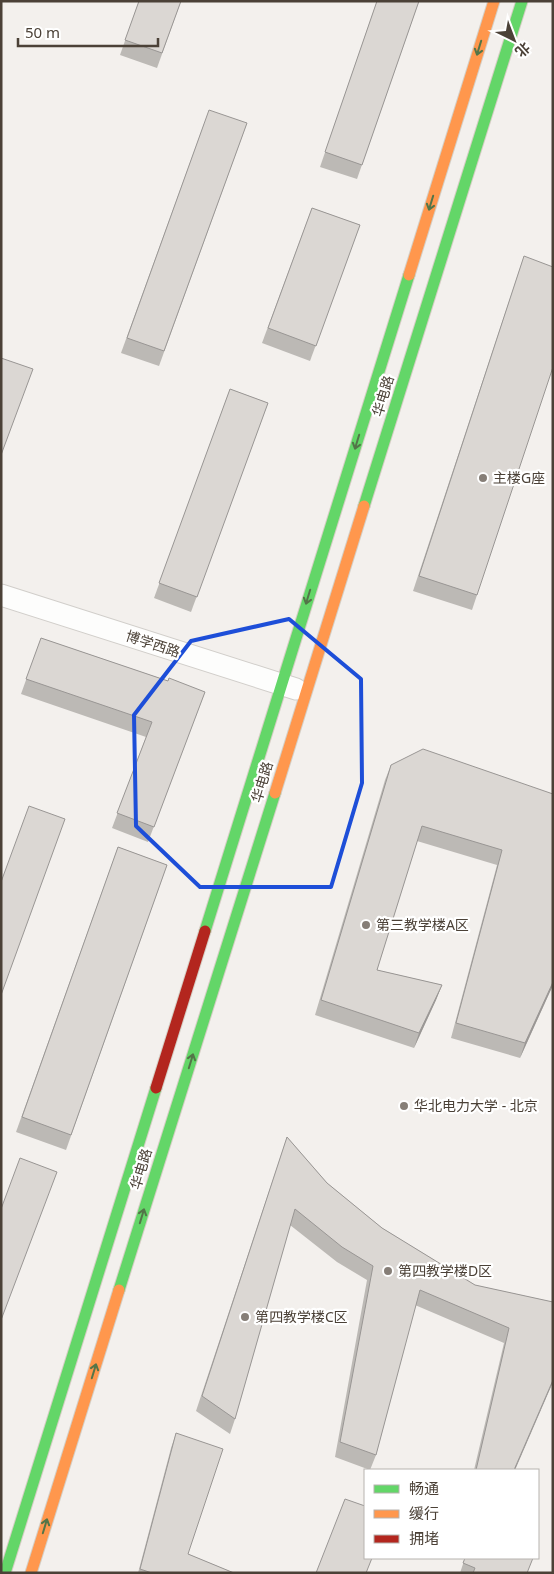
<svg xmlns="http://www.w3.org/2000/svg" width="554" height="1574" font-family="'Noto Sans','Noto Sans SC',sans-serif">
	<rect width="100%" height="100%" fill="#f3f0ed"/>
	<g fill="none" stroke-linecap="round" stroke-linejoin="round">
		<g stroke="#d1ceca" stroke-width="23">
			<polyline id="street" points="1,595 296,689"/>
		</g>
		<g stroke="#d5cec4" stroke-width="13">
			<g id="fast">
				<polyline points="364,506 522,1"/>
				<polyline points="205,931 409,275"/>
				<polyline points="119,1290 275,793"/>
				<polyline points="5,1573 156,1088"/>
			</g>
		</g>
		<g stroke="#d5cec4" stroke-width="13">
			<g id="slow">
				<polyline points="409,275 494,1"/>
				<polyline points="275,793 364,506"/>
				<polyline points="31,1573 119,1290"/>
			</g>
		</g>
		<g stroke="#d5cec4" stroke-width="13">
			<polyline id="jam" points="156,1088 205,931"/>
		</g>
		<use href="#street" stroke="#fdfdfc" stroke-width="21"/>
		<use href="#fast" stroke="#63d668" stroke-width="11"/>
		<use href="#slow" stroke="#ff974d" stroke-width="11"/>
		<use href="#jam" stroke="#b3261e" stroke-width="11"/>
	</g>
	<g fill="#bcb9b5">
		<polygon points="139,1 181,1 157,68 120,55"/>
		<polygon points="377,1 419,1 357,179 320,167"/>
		<polygon points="247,123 159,366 121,353 204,124"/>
		<polygon points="312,208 360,225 310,361 262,343"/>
		<polygon points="524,256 477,595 472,610 413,591"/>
		<polygon points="230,389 268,403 191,612 154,598"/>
		<polygon points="41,638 168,681 205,692 148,842 112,828 146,737 21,694"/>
		<polygon points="391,765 553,794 553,985 520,1058 451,1038 497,865 417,841 377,970 442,985 436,1000 414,1048 315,1015 385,780"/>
		<polygon points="118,847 167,865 66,1150 16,1132"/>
		<polygon points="287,1137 327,1183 382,1228 475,1285 553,1302 515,1470 474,1470 504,1343 415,1305 376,1455 370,1470 335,1457 367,1280 337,1262 290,1225 235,1419 230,1434 196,1411"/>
		<polygon points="176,1433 188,1554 234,1573 138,1573 171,1448"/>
		<polygon points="465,1558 528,1573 460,1573"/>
	</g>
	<g fill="#999694">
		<polygon points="553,982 553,985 520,1058 525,1043"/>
		<polygon points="442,985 436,1000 414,1048 419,1033"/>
		<polygon points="553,1380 553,1382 515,1470 514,1470"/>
	</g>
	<g fill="#dbd7d3" stroke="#999694">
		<polygon points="139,1 181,1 162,53 125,40"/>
		<polygon points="377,1 419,1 362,165 325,152"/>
		<polygon points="209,110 247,123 164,351 127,338"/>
		<polygon points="312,208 360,225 316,346 268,328"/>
		<polygon points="524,256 553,267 553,367 477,595 419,576"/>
		<polygon points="1,358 33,369 1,455"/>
		<polygon points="230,389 268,403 197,597 159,583"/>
		<polygon points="41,638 168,681 169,678 205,692 154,827 117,813 152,722 26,679"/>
		<polygon points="423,749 553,794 553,982 525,1043 456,1023 502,850 422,826 377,970 442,985 419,1033 321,1000 391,765"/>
		<polygon points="29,806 65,819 1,995 1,882"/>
		<polygon points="118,847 167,865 71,1135 22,1117"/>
		<polygon points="287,1137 327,1183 382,1228 475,1285 553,1302 553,1380 514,1470 476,1470 509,1328 420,1290 376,1455 340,1442 373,1266 342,1247 295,1209 235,1419 202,1396"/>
		<polygon points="20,1158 57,1172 1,1320 1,1209"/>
		<polygon points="176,1433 223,1449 188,1554 234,1573 152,1573 140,1569"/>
		<polygon points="345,1499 365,1506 365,1558 372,1558 366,1573 316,1573"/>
		<polygon points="465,1558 533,1558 527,1573 473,1573 475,1568 463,1563"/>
	</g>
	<defs><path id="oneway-shaft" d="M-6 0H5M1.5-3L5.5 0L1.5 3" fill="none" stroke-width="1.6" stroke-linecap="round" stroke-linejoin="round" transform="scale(1.25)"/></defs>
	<g stroke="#537548">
		<use href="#oneway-shaft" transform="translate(479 48) rotate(107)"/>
		<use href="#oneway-shaft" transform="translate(431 203) rotate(107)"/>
		<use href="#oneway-shaft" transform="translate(357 442) rotate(107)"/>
		<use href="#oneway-shaft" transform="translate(308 597) rotate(107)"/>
		<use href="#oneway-shaft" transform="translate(191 1061) rotate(-73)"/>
		<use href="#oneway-shaft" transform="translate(142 1216) rotate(-73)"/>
		<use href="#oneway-shaft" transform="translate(94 1371) rotate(-73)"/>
		<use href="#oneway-shaft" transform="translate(45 1526) rotate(-73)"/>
	</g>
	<path fill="none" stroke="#1d4ed8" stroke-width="4" stroke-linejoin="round" d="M289,619L361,679L362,783L331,887H200L136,826L134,715L191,641Z"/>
	<g fill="#867e77" stroke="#fff" stroke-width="2">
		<circle cx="483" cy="478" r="5"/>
		<circle cx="366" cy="925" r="5"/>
		<circle cx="404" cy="1106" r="5"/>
		<circle cx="388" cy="1271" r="5"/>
		<circle cx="245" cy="1317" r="5"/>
	</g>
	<g text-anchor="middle" stroke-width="4.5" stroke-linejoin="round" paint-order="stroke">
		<g font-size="14" fill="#4b4137" stroke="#fff">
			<text transform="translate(383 396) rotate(-73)" y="5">华电路</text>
			<text transform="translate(153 644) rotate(18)" y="5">博学西路</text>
			<text transform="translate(262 782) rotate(-73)" y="5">华电路</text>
			<text transform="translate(141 1169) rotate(-73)" y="5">华电路</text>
		</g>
		<g font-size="14" fill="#4b4137" stroke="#fff" text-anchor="start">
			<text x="493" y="483">主楼G座</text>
			<text x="376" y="930">第三教学楼A区</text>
			<text x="414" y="1111">华北电力大学 - 北京</text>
			<text x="398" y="1276">第四教学楼D区</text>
			<text x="255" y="1322">第四教学楼C区</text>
		</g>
	</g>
	<rect width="554" height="1574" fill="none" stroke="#4b4137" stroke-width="5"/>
	<rect x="364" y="1469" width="175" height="90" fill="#ffffff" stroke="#b7b3af"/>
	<rect x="374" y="1485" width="25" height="8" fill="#63d668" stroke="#b7b3af"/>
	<text x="409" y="1494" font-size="15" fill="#4b4137">畅通</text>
	<rect x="374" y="1510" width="25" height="8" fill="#ff974d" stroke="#b7b3af"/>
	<text x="409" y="1519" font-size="15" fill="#4b4137">缓行</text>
	<rect x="374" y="1535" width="25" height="8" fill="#b3261e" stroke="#b7b3af"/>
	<text x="409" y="1544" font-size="15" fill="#4b4137">拥堵</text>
	<g transform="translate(514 40) rotate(138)" stroke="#ffffff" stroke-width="4" paint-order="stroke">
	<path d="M0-4L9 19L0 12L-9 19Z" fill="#4b4137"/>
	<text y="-8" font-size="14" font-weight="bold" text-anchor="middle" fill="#4b4137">北</text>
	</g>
	<path d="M18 38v8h140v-8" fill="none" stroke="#4b4137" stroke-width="2.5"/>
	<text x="25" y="38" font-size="15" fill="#4b4137" stroke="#ffffff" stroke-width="4" paint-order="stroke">50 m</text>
</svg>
